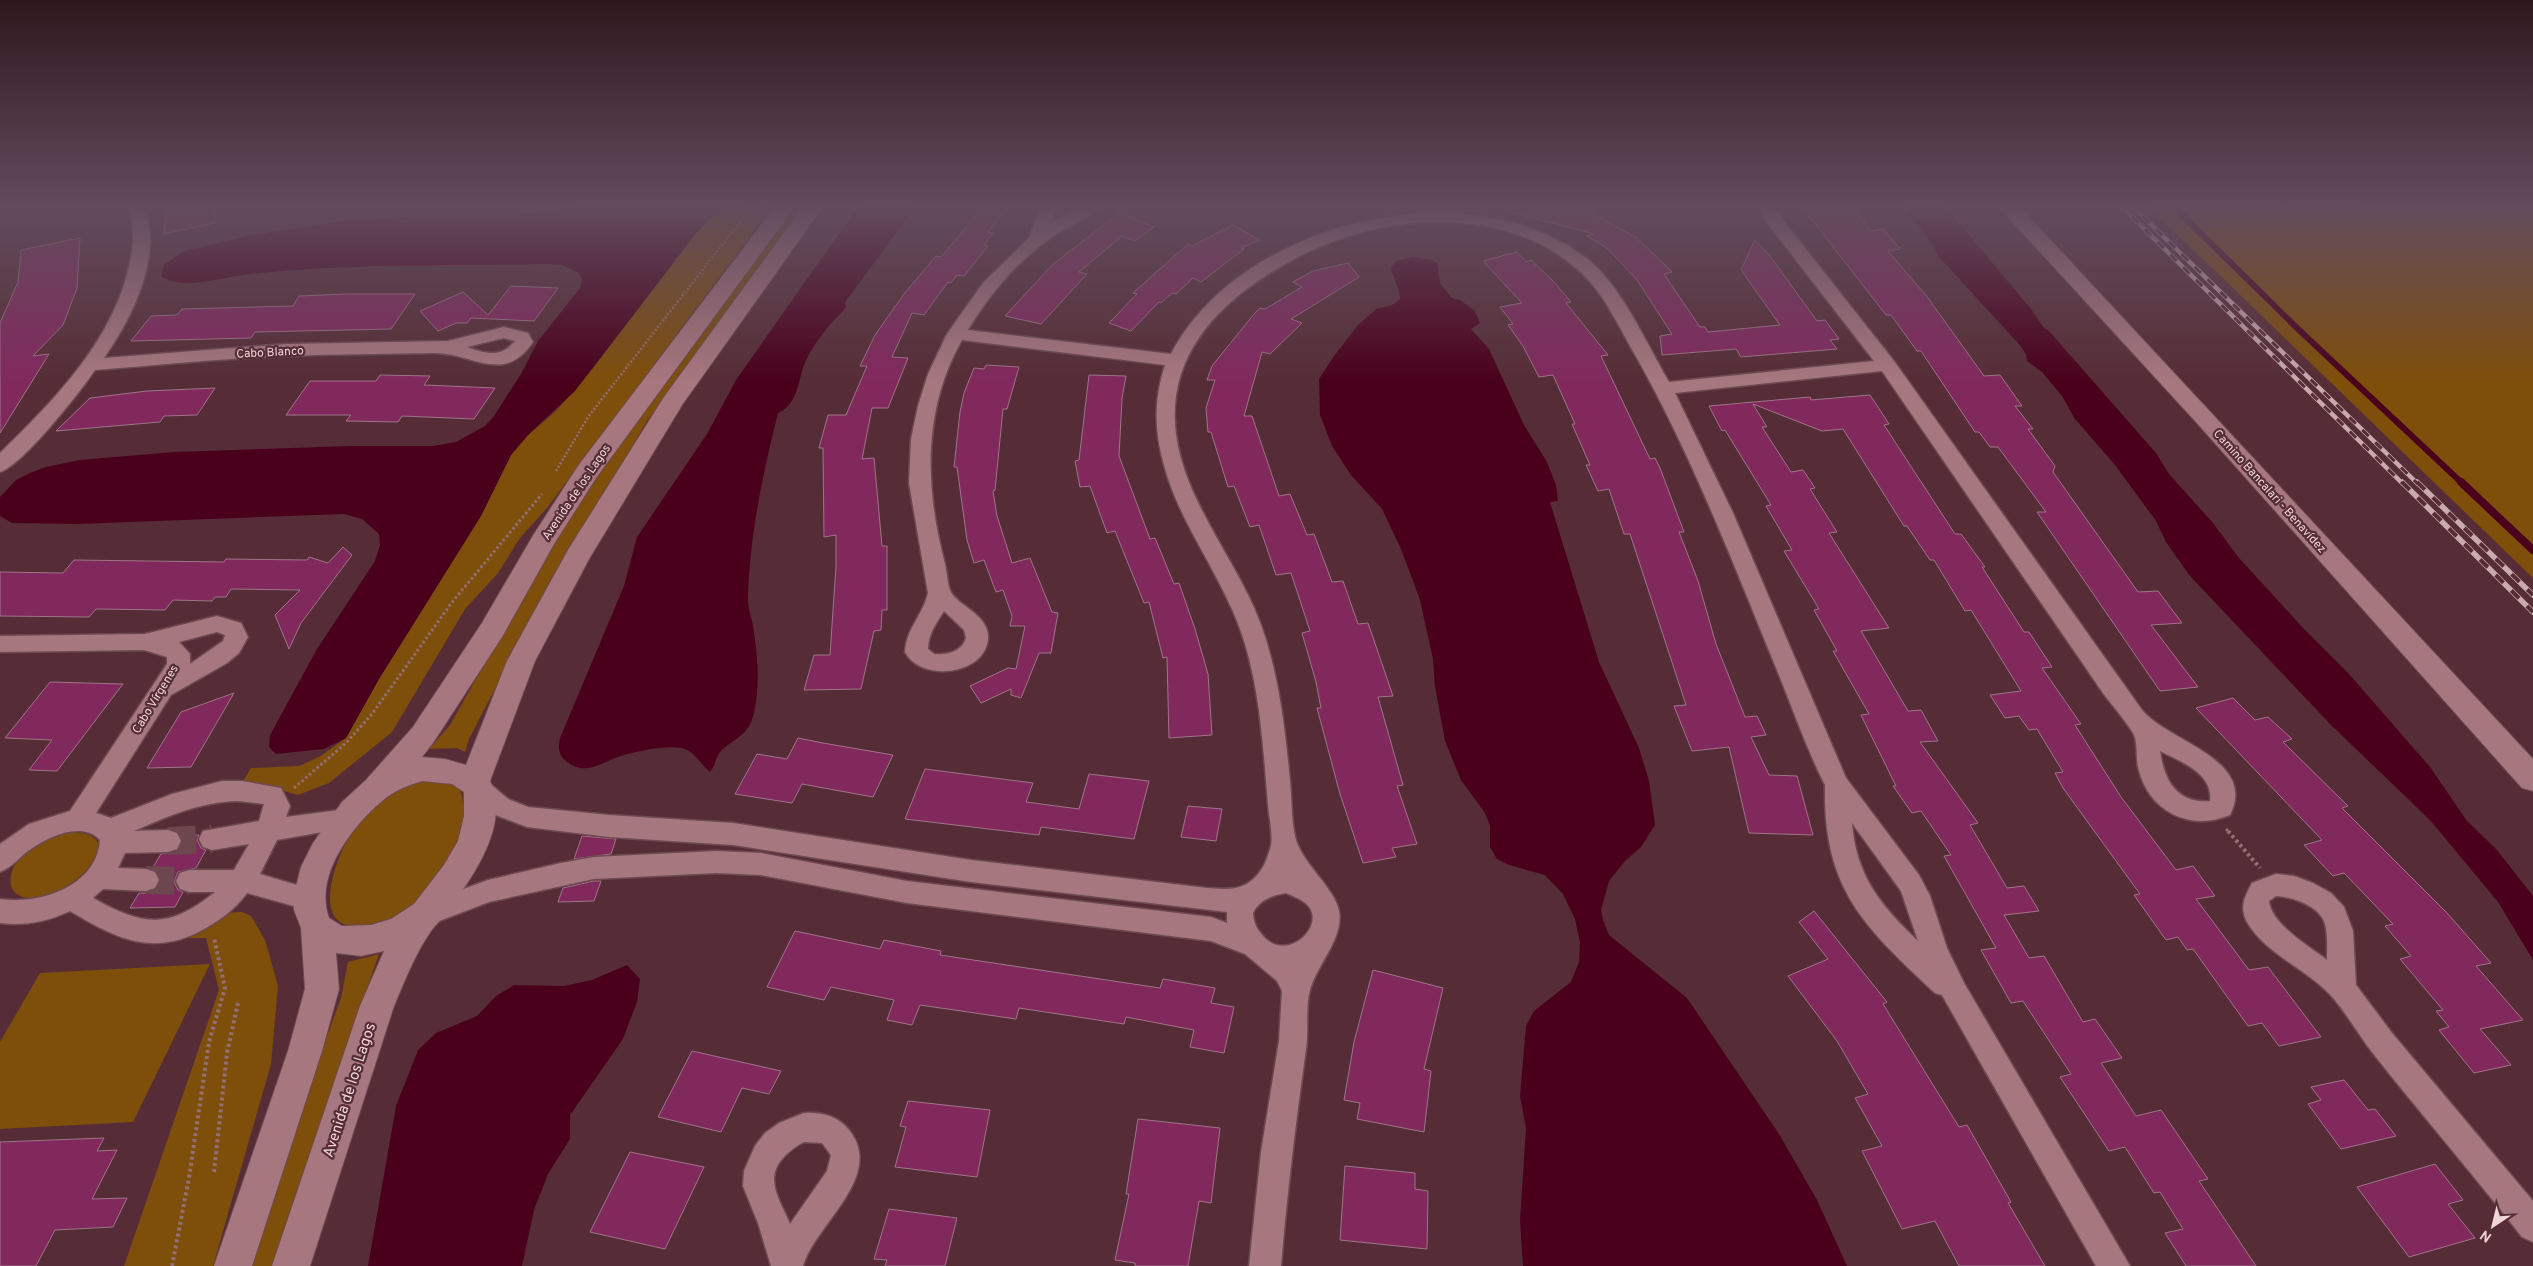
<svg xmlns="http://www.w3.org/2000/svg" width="2533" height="1266" font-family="Overpass,sans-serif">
	<rect width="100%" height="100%" fill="#562d36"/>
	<g fill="#7e4e0b">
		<polygon points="723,204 774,204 547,508 520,538 498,573 465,609 392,732 329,783 298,795 281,790 241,785 251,768 299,766 319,757 346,738 379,679 481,516 511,455 528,435 556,411 590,372 697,232"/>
		<polygon points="795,204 806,204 647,421 537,608 469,739 465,752 457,748 429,749 450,725 553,542 604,465"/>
		<polygon points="2146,204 2533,210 2533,578"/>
		<path d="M429,777L459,786C464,800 465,815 462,831C458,852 423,903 404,914C388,924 369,930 350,926C312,919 338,854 351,833C360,819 375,801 390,792C401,785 417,782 429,777Z"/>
		<path d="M68,832C134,832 78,888 46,896C14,905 0,885 19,858C32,844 51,836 68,832Z"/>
		<polygon points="242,912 251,916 265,940 278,986 271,1064 213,1266 124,1266 219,990 206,938 180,938 219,913"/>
		<polygon points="379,954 284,1228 273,1266 251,1266 320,1055 341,998 348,962"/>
		<polygon points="210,964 133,1122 0,1129 0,1042 40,973"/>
	</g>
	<g fill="#4a001b">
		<path d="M592,204H723L697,232L575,391L528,435L511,455L481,516L379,679L346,738L324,749L276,754L269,747L270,735L317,649L375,561L380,545L379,534L362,519L344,514L77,524L12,523L0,516V497L16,480L30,473L46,467L80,460L174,452L350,446H433L456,442L485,426L494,416L521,374L538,341L580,288L582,279L579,273L562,265L548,264C447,266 343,263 243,275C219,278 181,291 161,276L164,265L184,251L252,235L351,220L426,216H514Z"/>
		<path d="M860,204H918L845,302L846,308C828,326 812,344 803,368C798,384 796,406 778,413C763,473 749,538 748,600C748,609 752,618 753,626C758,657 761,690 752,720C746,738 726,742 718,755C715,762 715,766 710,772C700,764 694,750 681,748C665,745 639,751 624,755C602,761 588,777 567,762C558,755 558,748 560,738L624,586L637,537L707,434L736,380Z"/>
		<path d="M1896,204H1943L2031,309L2044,328L2049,331L2156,453L2169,474L2213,523L2239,558L2305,630L2349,674L2430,767L2467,821L2497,850L2533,896V960L2498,902L2430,820L2331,725L2190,576L2166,542L2156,521L2115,465L2075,419L2062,396L2042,372L2027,361L2026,354L2018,343L1938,256C1929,234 1913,220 1896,204Z"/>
		<path d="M1413,257L1431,260L1437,263L1440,283L1452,298L1460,300L1475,311L1480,323L1471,329L1489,349L1524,425L1547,462L1556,485L1558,501L1550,502L1599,662L1639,748L1649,781L1655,825L1641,847L1625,861L1609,881L1601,910L1603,920L1609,935L1687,998L1779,1134L1817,1200L1847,1266H1523L1520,1221L1526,1128L1520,1096L1526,1026L1534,1011L1571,982L1579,962L1580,943L1575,919L1563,894L1545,875L1509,865L1497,859L1490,847V826L1485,813L1461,780L1445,741L1435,687L1433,659L1420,600L1401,549L1382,509L1351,475L1332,446L1320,415L1319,379L1334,356L1358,325L1376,309L1392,305L1400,299C1400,287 1393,279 1391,268L1396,261Z"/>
		<polygon points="627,965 640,979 637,1002 623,1039 570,1115 570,1139 548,1174 534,1210 522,1266 368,1266 396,1106 418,1050 436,1033 477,1016 496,996 514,985 564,986 592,980"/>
	</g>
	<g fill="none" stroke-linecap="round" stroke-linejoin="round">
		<polyline stroke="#4a001b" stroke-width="6" points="2171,204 2297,328 2463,484"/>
		<polyline stroke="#4a001b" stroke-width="8" points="2461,482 2533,550"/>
	</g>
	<g fill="#81295d" stroke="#9f7489">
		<polygon points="201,204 215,204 215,223 164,234 165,211"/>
		<polygon points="986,204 1010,204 988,232 993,233 984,245 988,246 964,276 957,275 951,283 948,282 924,315 912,313 892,357 908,358 888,408 872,408 862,459 874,458 882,546 887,546 887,610 882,610 881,630 874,631 861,689 804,690 814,655 830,655 836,566 836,535 824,537 823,448 819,448 828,415 846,415 867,366 860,366 875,335 904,294 936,256 941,257"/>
		<polygon points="1507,204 1575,204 1593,211 1591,213 1637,238 1672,272 1664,274 1700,327 1705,327 1708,332 1780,325 1741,270 1755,240 1770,256 1817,321 1825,320 1839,339 1830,340 1837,349 1741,357 1736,349 1662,355 1660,336 1672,334 1637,280 1607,248 1587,236 1594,234 1506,211"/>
		<polygon points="1850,204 1871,231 1883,229 1900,249 1888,251 1928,298 1984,376 2000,375 2022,406 2015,406 2033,429 2028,429 2055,466 2053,472 2138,592 2158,591 2182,623 2151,625 2198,687 2160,691 2037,512 2046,512 1998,447 1990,447 1979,432 1975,432 1921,351 1917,351 1891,315 1886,315 1803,208"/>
		<polygon points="1119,213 1154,227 1135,241 1122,236 1079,272 1087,274 1041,324 1005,316 1052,265"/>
		<polygon points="1233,225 1260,240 1241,248 1244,249 1201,282 1193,278 1176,294 1172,293 1161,303 1159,302 1131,331 1109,323 1137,294 1133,293 1188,244 1192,246"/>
		<polygon points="80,238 77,288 63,325 33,356 49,354 0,433 0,323 18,282 21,250"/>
		<polygon points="1517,252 1526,262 1531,260 1554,282 1571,302 1566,303 1608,355 1601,356 1650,459 1655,458 1660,468 1684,532 1679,532 1698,581 1716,644 1745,717 1757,716 1766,735 1751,737 1769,775 1797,776 1813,835 1749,833 1729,747 1692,751 1674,706 1686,705 1630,534 1624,534 1609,489 1598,491 1586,465 1590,465 1572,424 1575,424 1553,375 1539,377 1523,346 1508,325 1513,324 1500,307 1522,303 1483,261"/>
		<polygon points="1348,263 1359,277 1291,319 1302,323 1270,354 1262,352 1244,416 1252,416 1279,496 1290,494 1307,535 1314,534 1332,582 1343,581 1358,624 1368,623 1393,696 1378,697 1403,785 1397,786 1417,844 1392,848 1396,857 1363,863 1340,794 1317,708 1321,708 1316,682 1302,633 1310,631 1291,573 1276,575 1259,525 1250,527 1234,486 1228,487 1211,432 1208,432 1206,408 1215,380 1207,380 1212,366 1254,314 1260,308 1265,309 1302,287 1293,282 1313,271"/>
		<polygon points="511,286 558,288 534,321 471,318 467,323 456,323 438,331 420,311 463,292 488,315"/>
		<polygon points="346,294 415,294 391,329 255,332 251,338 131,341 151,316 177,315 182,309 293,306 299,296"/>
		<polygon points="986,365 1019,367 1007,409 1003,409 995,490 993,491 997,516 1012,563 1030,558 1052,612 1058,613 1051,653 1039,653 1021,698 1011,695 1011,689 981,703 970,686 1008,668 1016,669 1025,626 1010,626 1012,616 1003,590 996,592 984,560 974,563 967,540 957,467 954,467 960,412 964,393 974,368 984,369"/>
		<polygon points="380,375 430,376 424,385 495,388 474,419 402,416 398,422 346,421 351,415 286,415 310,381 376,381"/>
		<polygon points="1089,375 1126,376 1122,398 1119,456 1150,539 1155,538 1174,584 1179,583 1195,629 1208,674 1212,735 1169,738 1167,657 1163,658 1149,602 1144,603 1115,531 1107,533 1090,486 1080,487 1075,461 1079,460"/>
		<polygon points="215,388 197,415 164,416 160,422 56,431 90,398 147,391"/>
		<polygon points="1870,395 1889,424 1884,425 1955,534 1961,534 1985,567 1982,567 2024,632 2029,632 2052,667 2042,668 2081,724 2075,725 2121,797 2176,870 2193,866 2215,896 2196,899 2249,970 2268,967 2321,1037 2279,1046 2262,1023 2248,1026 2193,949 2187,950 2178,937 2166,940 2134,895 2140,894 2063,788 2055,773 2063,772 2037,729 2029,730 2019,716 2005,718 1990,695 2021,691 1971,610 1965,611 1934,560 1930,560 1907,526 1904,526 1843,429 1822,431 1753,404 1767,427 1762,427 1791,472 1803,470 1815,488 1810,489 1837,532 1829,533 1889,628 1861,631 1908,711 1921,710 1938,741 1920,742 1978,823 1970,825 2007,888 2024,886 2039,911 2004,915 2029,958 2044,956 2083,1022 2095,1019 2122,1058 2101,1063 2136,1116 2161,1110 2208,1179 2199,1181 2256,1266 2186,1266 2165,1233 2183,1229 2160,1192 2154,1193 2125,1147 2109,1151 2060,1077 2071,1074 2023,1001 2011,1003 1981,950 1996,948 1944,856 1951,855 1921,811 1912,813 1893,786 1896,786 1861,715 1869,714 1833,651 1837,651 1814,610 1819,609 1784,551 1792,550 1766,506 1771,505 1725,430 1722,431 1709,406 1810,397 1811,400"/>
		<polygon points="343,547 352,555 301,623 289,649 275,615 300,590 231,589 226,597 215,597 212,601 173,600 165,610 96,609 89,617 0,616 0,572 63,573 74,560 224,562 226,559 307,560 309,557 328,563"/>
		<polygon points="50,682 123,684 57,771 29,770 52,740 5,738"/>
		<polygon points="234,693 191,767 147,768 181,712"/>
		<polygon points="2233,698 2255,720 2268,717 2292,739 2283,742 2348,806 2342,808 2447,913 2491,963 2476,966 2523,1020 2480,1029 2511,1065 2474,1073 2439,1030 2449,1027 2436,1011 2443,1010 2400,959 2411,956 2385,926 2393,924 2344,873 2333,876 2304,845 2322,840 2196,708"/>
		<polygon points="798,738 823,743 893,755 873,797 802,784 792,803 735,794 757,754 787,759"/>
		<polygon points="925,769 1033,783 1026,802 1079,809 1089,774 1149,781 1134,839 1041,827 1039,835 905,819"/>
		<polygon points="1188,806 1222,809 1216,841 1181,837"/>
		<polygon points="199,835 197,840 201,848 206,850 196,868 178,872 174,882 178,890 183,892 175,907 130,908 139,893 147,893 157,889 161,879 157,871 152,869 161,854 179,850 183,842 180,836"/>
		<polygon points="582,836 616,839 611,854 574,859"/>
		<polygon points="594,881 601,881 594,901 558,902 563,888"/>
		<polygon points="1814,911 1887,1002 1883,1004 1959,1127 1967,1125 2011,1202 2008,1203 2045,1266 1959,1266 1935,1221 1902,1229 1862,1151 1882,1146 1855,1098 1868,1094 1837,1041 1788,976 1828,959 1799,922"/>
		<polygon points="795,931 880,949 884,940 941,951 940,955 1160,988 1163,979 1215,988 1211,1003 1234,1007 1224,1053 1190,1047 1194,1030 1126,1017 1124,1024 1019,1008 1016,1019 920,1005 912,1025 887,1020 894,1000 831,987 824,1000 767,987"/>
		<polygon points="1373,970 1443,988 1424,1069 1431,1071 1424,1132 1357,1119 1360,1103 1344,1100 1354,1042"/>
		<polygon points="692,1051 781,1071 769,1094 742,1088 721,1132 658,1117"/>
		<polygon points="2344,1080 2368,1110 2375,1109 2396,1136 2341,1149 2308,1104 2321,1100 2311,1087"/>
		<polygon points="908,1101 990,1110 977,1177 895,1167 906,1127 900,1126"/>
		<polygon points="1138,1119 1220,1128 1211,1203 1199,1201 1188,1266 1135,1266 1135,1263 1115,1260 1129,1194 1126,1194"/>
		<polygon points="104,1138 97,1151 117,1150 92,1199 127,1198 113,1227 55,1230 36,1266 0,1266 0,1142"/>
		<polygon points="630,1152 704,1167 665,1249 590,1232"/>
		<polygon points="2435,1164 2463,1200 2448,1204 2475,1238 2409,1257 2357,1187"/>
		<polygon points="1345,1166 1415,1173 1415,1189 1428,1191 1427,1249 1340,1240"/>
		<polygon points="889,1209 957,1218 945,1266 885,1266 887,1260 874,1259"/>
	</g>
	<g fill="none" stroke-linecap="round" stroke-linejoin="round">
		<g stroke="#6d464e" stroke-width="28" stroke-dasharray="28 14" stroke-linecap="butt">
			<polyline points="168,841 212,839"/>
			<polyline points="146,880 189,881"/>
		</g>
		<g stroke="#6d4a52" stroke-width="3">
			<g id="minor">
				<path d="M130,204H146C147,216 150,228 150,239C150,281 127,325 104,358L287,344L448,341L504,327L528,333L533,342C503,386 472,352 433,353C385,354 337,354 289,356C224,358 159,365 95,370C80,392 23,465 0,472V453C59,396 125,328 133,242C134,230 131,216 130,204ZM504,338L515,341C501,358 486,354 467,347Z"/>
				<path d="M1041,204H1057L1051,223L1083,204H1103C1095,216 1064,228 1051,238C1017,261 989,295 968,330L1171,354C1240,222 1465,168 1585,257C1621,284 1646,343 1669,382L1874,361L1768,224L1758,204H1774L1782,219L1894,361L2142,710C2168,742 2258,759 2230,815C2189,832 2148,811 2138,767C2136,758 2138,741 2133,733C2125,720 2113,706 2103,693L1882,371L1675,393L1733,513L1846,778L1919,875L1930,896L1947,948L1964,983L2130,1266H2096L1942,995L1935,993C1864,926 1823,890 1825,785C1807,750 1794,712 1779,675C1735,568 1694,460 1637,358C1619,328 1604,291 1576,268C1503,205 1386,213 1304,254C1243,285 1180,332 1175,406C1170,487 1235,553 1261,625C1279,675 1285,729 1290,781C1292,800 1291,822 1296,840C1303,863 1332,887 1338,907C1347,935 1317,964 1310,990C1305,1008 1309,1030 1306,1049C1296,1121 1287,1193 1281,1266H1249L1261,1152L1279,1041L1282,991L1277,981L1245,954L1211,941L907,903L761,875L716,873L594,879L489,902L426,926L417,922L413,914L417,906L488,880L561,863L594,857L716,851L761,853L907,881L1211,917L1227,923V912L971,882L733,845L609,837L527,827L490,813L470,796L467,789L470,782L479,779L488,782L508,799L528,807L609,815L733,823L971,860L1207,888C1232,890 1248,891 1263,867C1266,862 1269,852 1271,846C1273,834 1269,817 1268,805C1263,746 1260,682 1239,626C1218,570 1179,522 1164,465C1154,430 1154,399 1165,365L962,340C922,410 925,489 945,564C947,572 947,582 950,590C955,605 990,614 988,639C985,675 921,683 905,652C906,629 923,615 928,593L909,483L911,439L918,406L928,374L947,334L983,283L1029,238ZM944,611L964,630L966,638C962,652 947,655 934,654L928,649C928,634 936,624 944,611ZM2160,751C2180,761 2214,774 2210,801C2176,804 2164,779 2160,751ZM1852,823L1901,891L1918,941C1881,906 1856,876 1852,823ZM1286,893C1292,896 1299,898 1304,902C1331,921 1289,964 1264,937C1257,929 1254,925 1253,913C1259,900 1273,895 1286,893Z"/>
				<path d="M217,616L241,623L248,637L239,653L227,663L171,695L96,813L111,818L172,794L222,781H242L281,788L290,806L286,817L347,809L356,812L360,819L356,826L277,840L260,874L317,891L321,899L317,907L308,910L247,893C236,908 222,919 206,928C154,958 117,939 70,911C47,922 24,926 0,923V899C40,905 97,886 100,840C82,821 50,836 31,849C20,856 13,867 0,872V844L29,824L70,811L167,664V657L144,650L0,652V636L145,634ZM217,632L225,635L223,641L190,664V654L179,642ZM238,801L264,804L259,821L203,831L199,839L203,847L212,850L249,844L234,870H189L180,873L176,881L180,889L189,892H215C168,930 143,926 93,898L103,889L146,891L155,888L159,880L155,872L146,869L118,868L125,853L168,852L177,849L181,841L177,833L168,830L134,831C168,816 200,802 238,801Z"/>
				<path d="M2276,874L2294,876L2313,883L2331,893L2344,907L2353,931L2356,985L2392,1033L2533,1201V1242L2522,1237C2473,1174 2421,1114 2372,1052C2359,1035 2348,1016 2334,999C2310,970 2267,956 2247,922C2239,907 2245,896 2252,883ZM2276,896C2293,897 2320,906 2325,924C2328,935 2327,948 2327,960C2309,946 2271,924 2269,901Z"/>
				<path d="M804,1113C821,1112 838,1116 849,1130C886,1176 815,1224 803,1266H771L758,1223L743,1186L744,1171L755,1146L765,1133L779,1123ZM804,1142L822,1143L831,1155L827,1171L790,1224C781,1202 764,1180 782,1159C788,1152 796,1146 804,1142Z"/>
			</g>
		</g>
		<g stroke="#6d4a52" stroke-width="2">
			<path id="tertiary" d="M777,204H797L596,478L554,544L502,637L433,743L422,757L445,759L466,765L507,661L568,550L664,397L805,204H825L682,405L589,559L535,661L490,781C512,826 469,882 444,916C440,921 435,925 431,931C415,954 405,980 394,1006L310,1266H272L360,1006L384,951L361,956L336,953L339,989L322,1051L252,1266H214L288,1051L305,989L301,928L294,910L293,898L301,867L313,843L342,802L366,780L413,727L482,623L534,534L578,466ZM422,781L452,784L464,792V816L458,841L444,865L414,904L391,919L371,925L342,926L329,918C313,874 355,822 387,797C398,789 410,785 422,781Z"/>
		</g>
		<g stroke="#6d4a52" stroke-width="2">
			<polygon id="secondary" points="1996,204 2017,204 2533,759 2533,791 2522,788 2196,422"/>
		</g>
		<polyline stroke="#936f76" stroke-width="2.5" stroke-dasharray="2 2" stroke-linecap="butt" points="556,471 588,417 754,204"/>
		<g stroke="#936f76" stroke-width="3" stroke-dasharray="2.5 2.5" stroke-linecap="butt">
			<polyline points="294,788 346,743 372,714 453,601 542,494"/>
			<polyline points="2226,829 2229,832"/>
		</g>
		<g stroke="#936f76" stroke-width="4" stroke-dasharray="3 3" stroke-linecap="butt">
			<polyline points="2228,831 2260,868"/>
			<polyline points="214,1172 227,1053 238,1003"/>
			<polyline points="172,1266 189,1178 209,1042 225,988 214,938"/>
		</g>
		<use href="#minor" fill="#a7777f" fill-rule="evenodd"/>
		<use href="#tertiary" fill="#a7777f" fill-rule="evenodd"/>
		<use href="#secondary" fill="#a7777f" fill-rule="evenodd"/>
		<g stroke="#c9aaaf" stroke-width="4.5">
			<g id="rail-far1">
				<polyline points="2119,204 2403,484"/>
				<polyline points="2130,204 2418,484"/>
			</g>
		</g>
		<g stroke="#c9aaaf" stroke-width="5.5">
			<g id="rail">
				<polyline points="2402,482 2533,612"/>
				<polyline points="2417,482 2533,595"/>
			</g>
		</g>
		<use href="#rail-far1" stroke="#562d36" stroke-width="3" stroke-dasharray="9" stroke-linecap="butt"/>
		<use href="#rail" stroke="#562d36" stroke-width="4" stroke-dasharray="11" stroke-linecap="butt"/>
	</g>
	<linearGradient id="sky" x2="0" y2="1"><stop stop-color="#2f191e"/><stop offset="0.54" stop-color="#624c5d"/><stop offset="1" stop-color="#624c5d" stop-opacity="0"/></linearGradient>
	<rect width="2533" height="381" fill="url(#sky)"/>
	<g text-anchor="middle" stroke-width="4.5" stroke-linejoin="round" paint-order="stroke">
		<g font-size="12" fill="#f1d5d9" stroke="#562d36">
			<text transform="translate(270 352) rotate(-3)" y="4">Cabo Blanco</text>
			<text transform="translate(2270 491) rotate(48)" y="4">Camino Bancalari - Benavídez</text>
			<text transform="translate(576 492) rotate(-56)" y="4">Avenida de los Lagos</text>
			<text transform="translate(155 699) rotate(-59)" y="4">Cabo Vírgenes</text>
		</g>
		<g font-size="15" fill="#f1d5d9" stroke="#562d36">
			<text transform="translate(349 1090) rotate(-72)" y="5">Avenida de los Lagos</text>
		</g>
	</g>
	<g transform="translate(2493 1226) rotate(215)" stroke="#562d36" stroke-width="4" paint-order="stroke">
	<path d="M0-4L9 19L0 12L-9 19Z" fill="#f1d5d9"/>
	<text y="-8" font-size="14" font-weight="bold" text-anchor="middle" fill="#f1d5d9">N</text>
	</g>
</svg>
